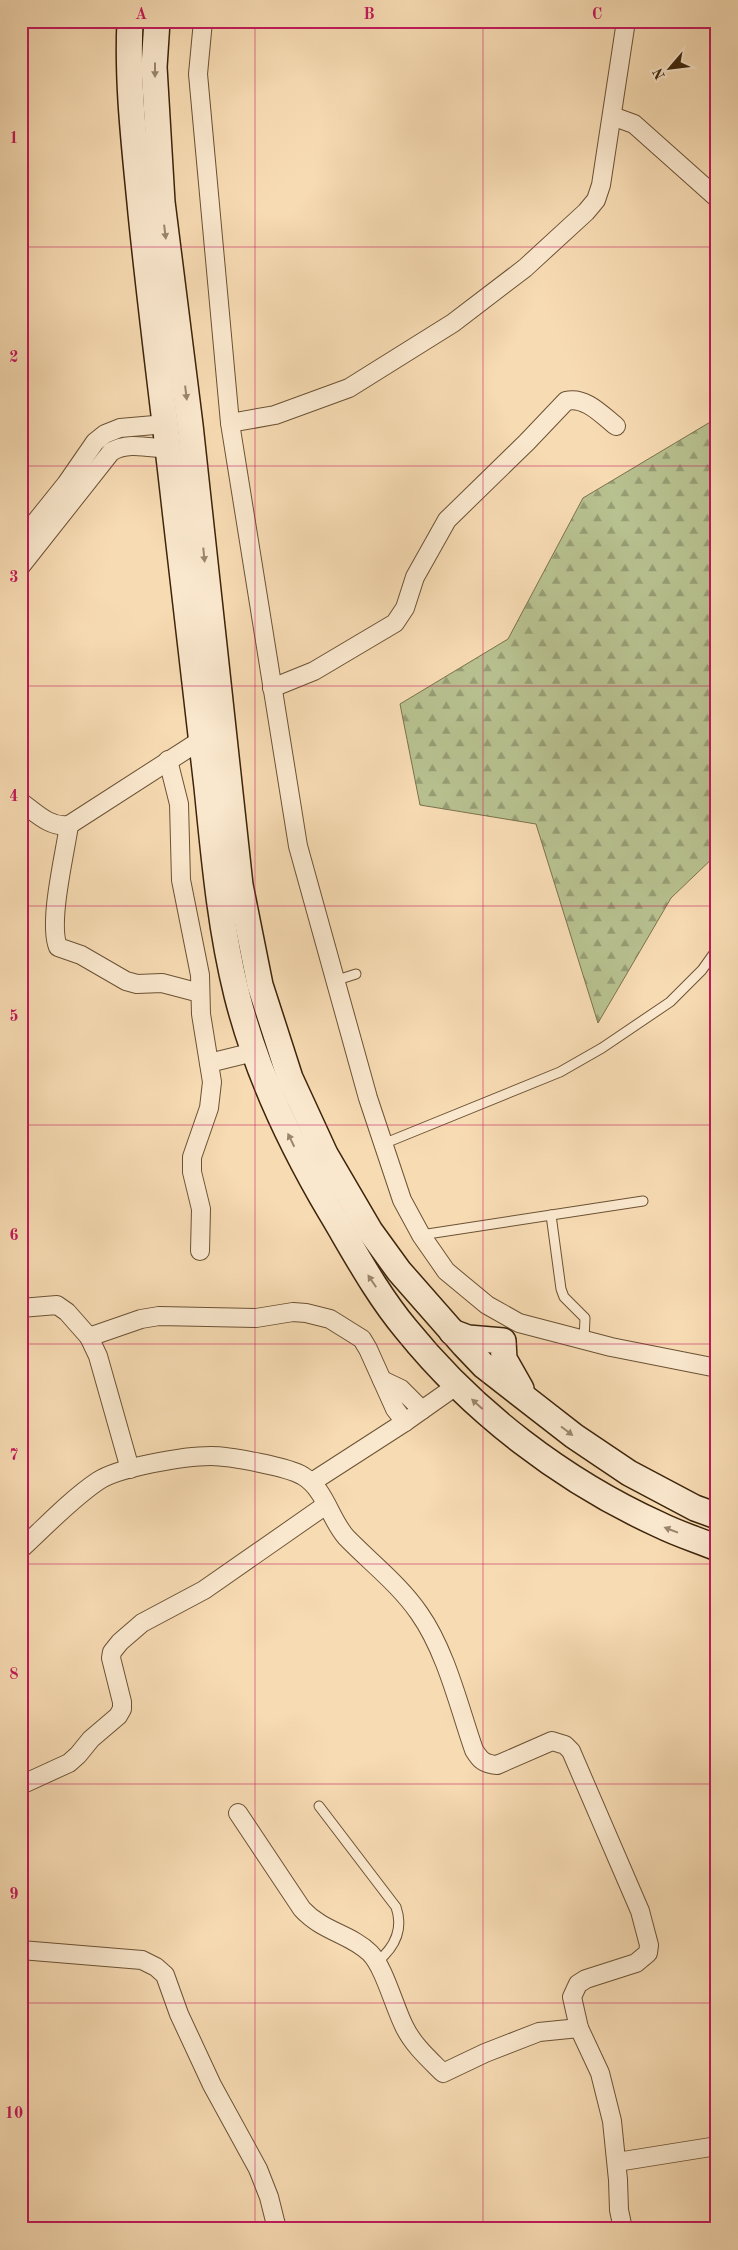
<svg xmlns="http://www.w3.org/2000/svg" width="738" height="2250" font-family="'Old Standard TT',serif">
	<defs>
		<pattern id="forest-firs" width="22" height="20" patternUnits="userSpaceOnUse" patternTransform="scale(1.25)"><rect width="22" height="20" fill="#b8c190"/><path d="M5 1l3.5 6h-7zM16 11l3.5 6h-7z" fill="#979d74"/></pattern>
	</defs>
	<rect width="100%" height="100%" fill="#f7dbb3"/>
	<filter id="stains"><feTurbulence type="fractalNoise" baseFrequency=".004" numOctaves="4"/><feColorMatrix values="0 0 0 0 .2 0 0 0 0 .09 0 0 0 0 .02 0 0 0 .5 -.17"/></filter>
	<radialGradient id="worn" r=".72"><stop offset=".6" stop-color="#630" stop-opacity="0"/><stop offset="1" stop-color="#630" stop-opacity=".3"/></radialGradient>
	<polygon fill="url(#forest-firs)" stroke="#7a724d" points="717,418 717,854 671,898 598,1023 536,824 420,805 400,704 508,639 583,498"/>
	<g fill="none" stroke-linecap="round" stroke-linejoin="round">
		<g stroke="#6b5234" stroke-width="11">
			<g id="service">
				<polyline points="334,981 356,974"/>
				<polyline points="383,1144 560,1072 602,1048 670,1002 702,970 717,949"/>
				<polyline points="551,1215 561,1289 564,1297 585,1318 584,1340"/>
				<polyline points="421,1235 643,1201"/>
				<path d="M319,1806L396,1907C404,1930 394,1948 377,1962"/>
			</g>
		</g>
		<g stroke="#6b5234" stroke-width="20">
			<g id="minor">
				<polyline points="203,21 198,74 230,423 298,846 368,1098 402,1200 421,1235 446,1271 487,1305 519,1323 611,1347 717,1368"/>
				<polyline points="612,116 634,124 717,198"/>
				<polyline points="230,423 275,415 349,388 453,323 525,268 586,212 596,200 601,185 626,21"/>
				<polyline points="21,540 66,484 95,442 105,434 120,428 166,424"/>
				<path d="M21,566L111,452C127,441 150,448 169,449"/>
				<path d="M272,688L314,671L395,623L405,608L415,577L447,520L527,442L566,401C585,396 602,415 616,426"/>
				<polyline points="168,760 179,804 181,880 200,975 201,1014 212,1082 209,1108 192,1157 192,1172 201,1209 200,1251"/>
				<path d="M21,802C36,813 50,828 69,825L201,740"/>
				<path d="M69,825C65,854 48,922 58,947L81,955L126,981L137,984L162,983L200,993"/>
				<polyline points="209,1063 254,1052"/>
				<polyline points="21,1308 57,1305 67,1312 89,1337 141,1319 159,1316 256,1318 293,1312 306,1313 330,1319 362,1339 368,1349 395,1409 405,1422"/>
				<polyline points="89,1337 98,1356 130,1469"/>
				<polyline points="382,1380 401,1389 422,1410"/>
				<polyline points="312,1482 405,1422 456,1386"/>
				<path d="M21,1549C46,1526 70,1500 98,1481C119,1467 185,1456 211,1456C229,1456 289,1467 303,1476C325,1489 330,1519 346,1537C370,1562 399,1584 419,1613C446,1651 459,1707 474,1750C480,1760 484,1764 497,1765L552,1741L565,1745L571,1751L640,1911L649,1945L648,1953L636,1963L586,1979L578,1984L572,1997L579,2028L600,2073L612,2121L618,2180L619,2210L623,2229"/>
				<polyline points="21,1785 69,1763 78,1755 91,1739 118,1716 122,1709 122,1702 111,1658 112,1652 120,1642 142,1623 204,1590 326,1505"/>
				<path d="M238,1813L302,1909C323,1932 351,1934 370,1953C384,1967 394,2006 404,2026C413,2045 429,2059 443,2073L485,2053L539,2032L579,2028"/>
				<polyline points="21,1950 142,1960 156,1967 165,1975 179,2014 212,2085 258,2169 269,2197 277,2229"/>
				<polyline points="617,2162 717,2146"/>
			</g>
		</g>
		<g stroke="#3c240a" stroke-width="28">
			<g id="secondary">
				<path d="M130,21C127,86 135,149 141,213C151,312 164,410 175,509C186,602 196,694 207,787C214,856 220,927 237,995C256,1071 290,1143 330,1211C354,1251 376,1293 406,1329C473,1412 563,1481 660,1525C678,1534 698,1540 717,1548"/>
				<polyline points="157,21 154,67 162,202 190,425 240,885 260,985 290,1078 325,1154 370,1231 399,1271 464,1345 484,1366 574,1436 629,1473 695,1508 717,1516"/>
				<polyline points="452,1332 468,1338 503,1341 504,1359 521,1389"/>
			</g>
		</g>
		<use href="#service" stroke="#fae8ce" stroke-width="9"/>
		<use href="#minor" stroke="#fae8ce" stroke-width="18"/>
		<use href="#secondary" stroke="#fae8ce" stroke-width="25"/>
	</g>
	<defs><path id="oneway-solid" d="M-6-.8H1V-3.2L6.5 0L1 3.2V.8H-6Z" transform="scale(1.25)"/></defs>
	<g fill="#9b866c">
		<use href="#oneway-solid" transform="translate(155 70) rotate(90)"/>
		<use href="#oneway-solid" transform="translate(165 232) rotate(83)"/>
		<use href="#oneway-solid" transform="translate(186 393) rotate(83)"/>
		<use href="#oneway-solid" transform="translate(204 555) rotate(84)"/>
		<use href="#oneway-solid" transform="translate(291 1140) rotate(-116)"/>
		<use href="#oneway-solid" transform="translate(372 1281) rotate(-124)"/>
		<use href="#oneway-solid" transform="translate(477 1404) rotate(-138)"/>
		<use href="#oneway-solid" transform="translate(567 1431) rotate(37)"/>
		<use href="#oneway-solid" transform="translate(671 1530) rotate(-159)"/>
	</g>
	<path fill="none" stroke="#c2185b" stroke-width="1" stroke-opacity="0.55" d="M255,21V2229M483,21V2229M21,247H717M21,466H717M21,686H717M21,906H717M21,1125H717M21,1344H717M21,1564H717M21,1784H717M21,2003H717"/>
	<rect width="738" height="2250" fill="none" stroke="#f7dbb3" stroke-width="55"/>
	<g transform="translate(670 68) rotate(242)" stroke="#fae8ce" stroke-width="4" paint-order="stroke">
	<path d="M0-4L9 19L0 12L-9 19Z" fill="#3c240a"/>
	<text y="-8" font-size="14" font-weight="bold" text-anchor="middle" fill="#3c240a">N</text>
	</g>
	<rect x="28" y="28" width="682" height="2194" fill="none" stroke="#c2185b" stroke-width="2"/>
	<g font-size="16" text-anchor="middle" font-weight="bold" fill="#c2185b">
		<text x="141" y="19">A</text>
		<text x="369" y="19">B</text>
		<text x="597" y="19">C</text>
		<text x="14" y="143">1</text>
		<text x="14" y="362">2</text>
		<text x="14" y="582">3</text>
		<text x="14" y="801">4</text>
		<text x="14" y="1021">5</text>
		<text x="14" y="1240">6</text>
		<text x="14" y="1460">7</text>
		<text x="14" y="1679">8</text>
		<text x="14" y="1899">9</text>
		<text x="14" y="2118">10</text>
	</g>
	<rect width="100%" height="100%" filter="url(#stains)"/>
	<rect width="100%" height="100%" fill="url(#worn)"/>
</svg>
